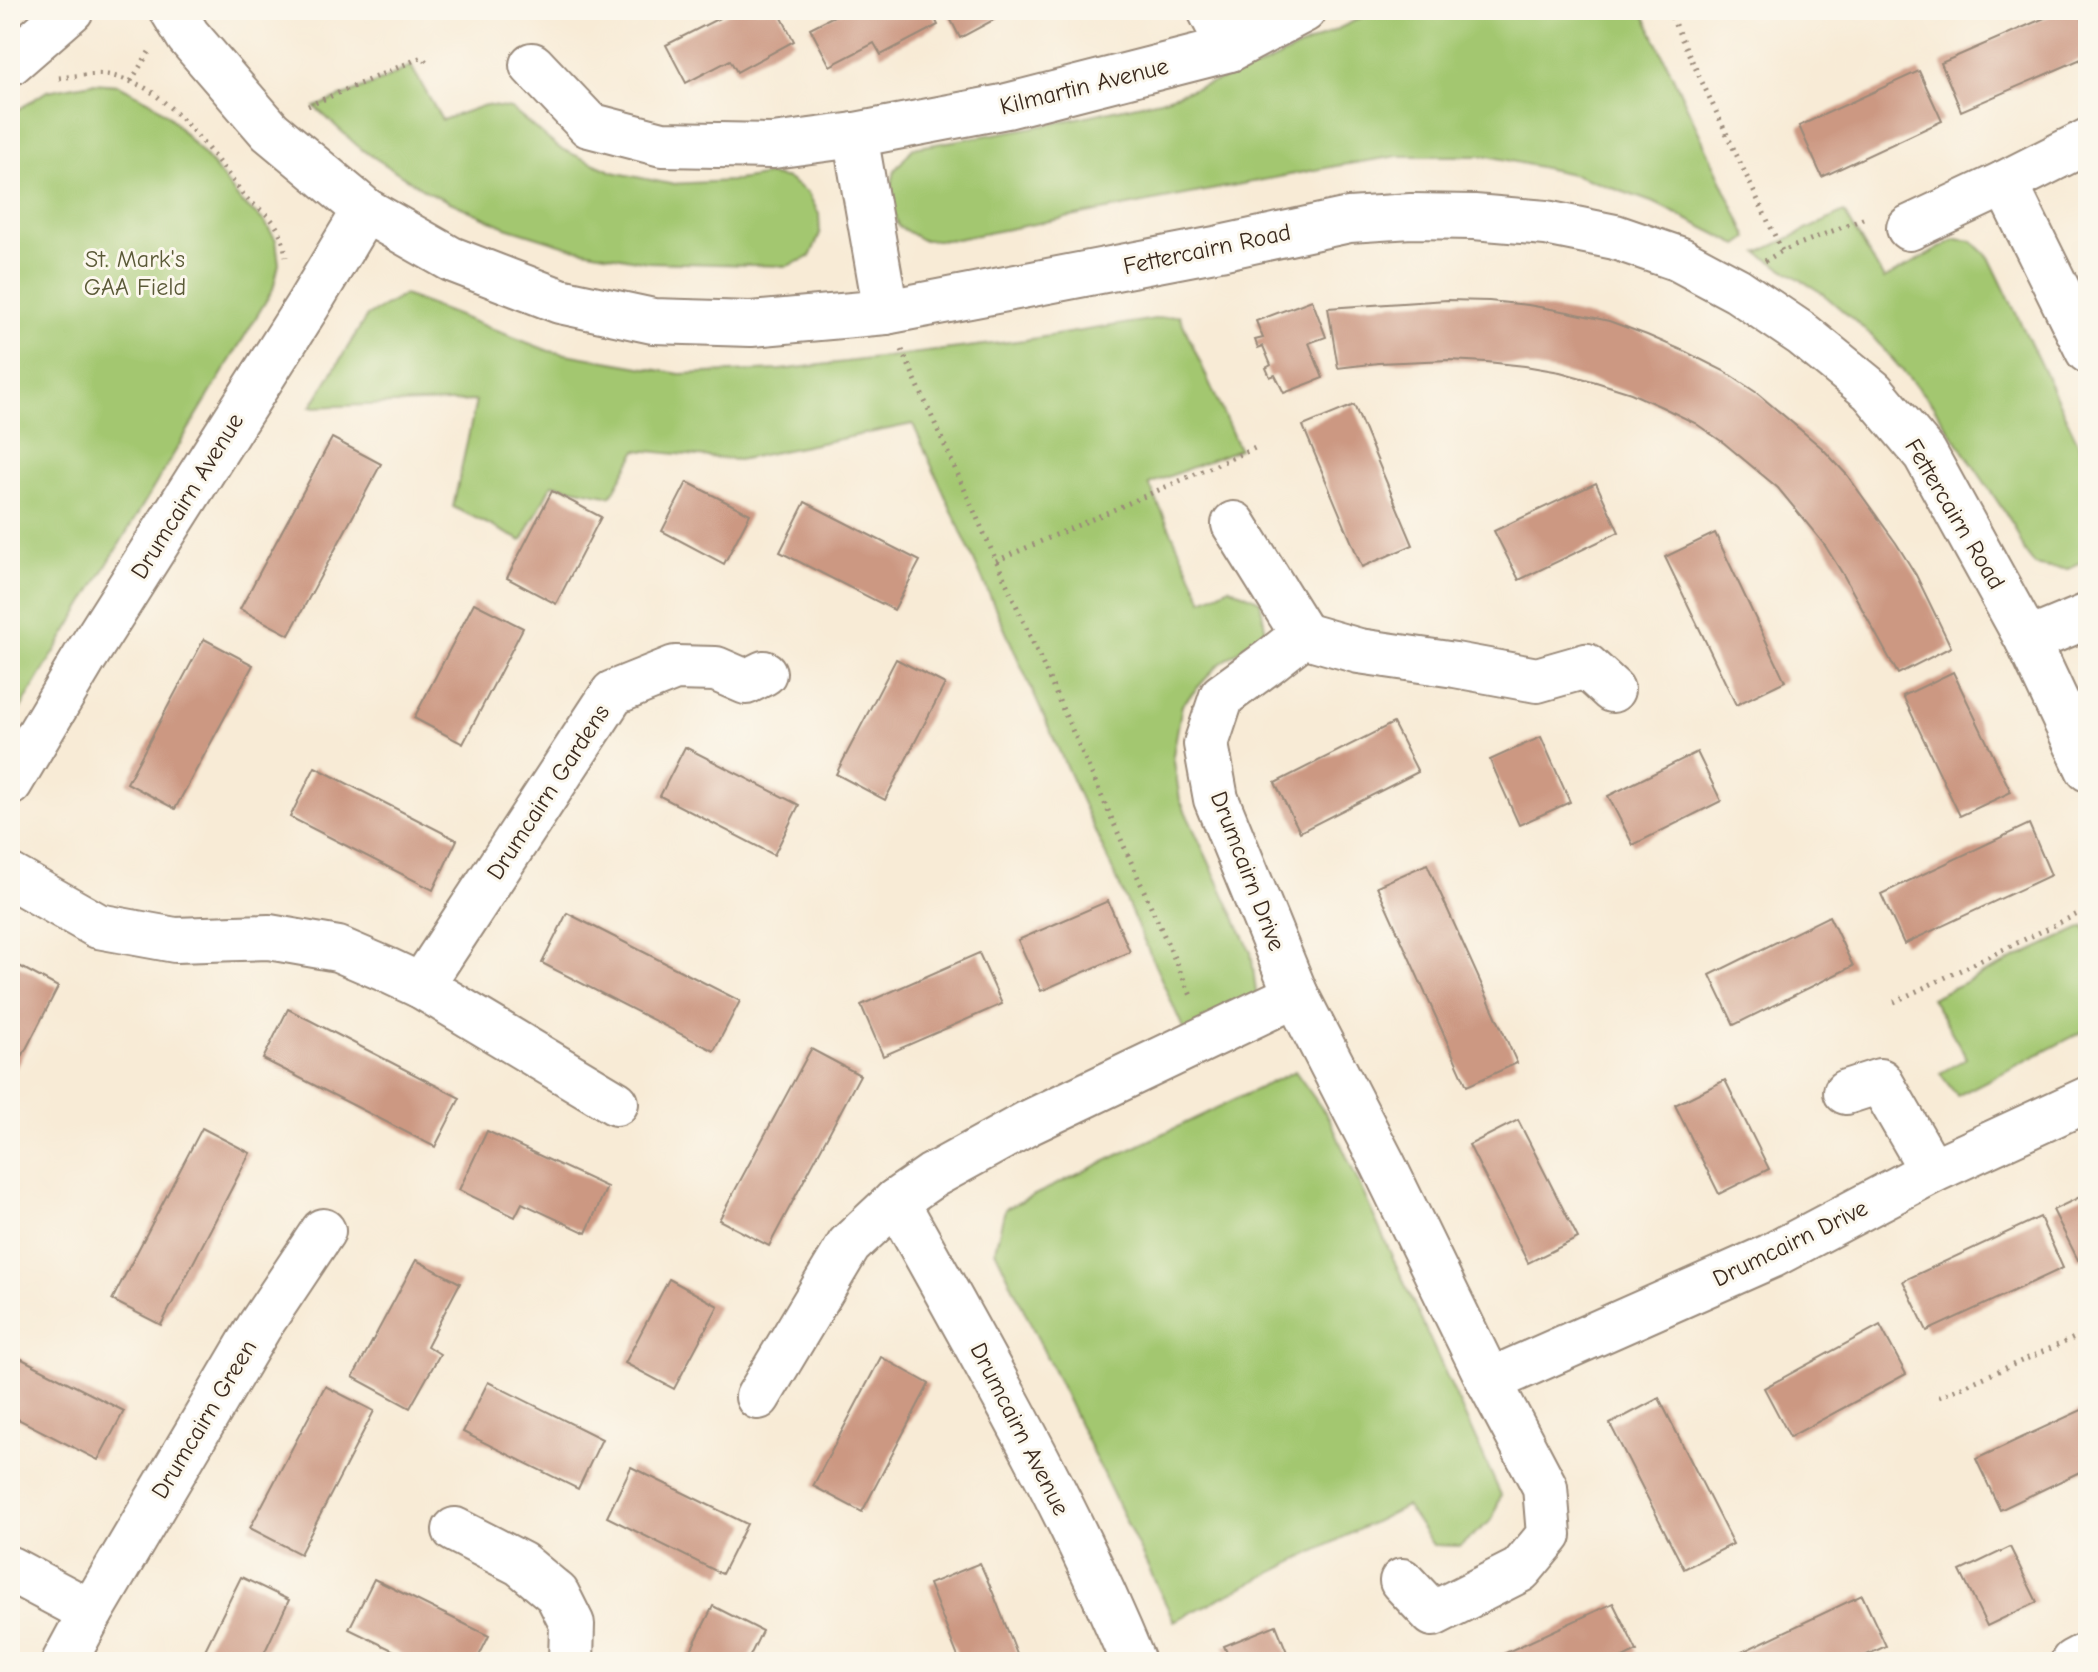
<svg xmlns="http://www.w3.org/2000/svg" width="2098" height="1672" font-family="'Comic Neue',sans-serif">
	<rect width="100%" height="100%" fill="#fbf7ec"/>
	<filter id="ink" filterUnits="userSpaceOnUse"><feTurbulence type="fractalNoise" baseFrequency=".0125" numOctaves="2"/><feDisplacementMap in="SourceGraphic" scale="16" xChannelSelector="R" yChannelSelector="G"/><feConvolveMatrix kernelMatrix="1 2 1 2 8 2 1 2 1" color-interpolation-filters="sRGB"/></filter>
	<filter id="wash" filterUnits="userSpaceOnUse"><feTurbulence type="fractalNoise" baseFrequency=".006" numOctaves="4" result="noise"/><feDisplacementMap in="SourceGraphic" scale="32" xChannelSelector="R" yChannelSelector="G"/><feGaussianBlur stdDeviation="1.8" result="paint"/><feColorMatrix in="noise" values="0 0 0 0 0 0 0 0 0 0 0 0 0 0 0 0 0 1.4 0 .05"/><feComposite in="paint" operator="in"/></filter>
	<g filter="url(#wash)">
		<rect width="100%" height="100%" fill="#f8ebd6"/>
		<g fill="#a3c770" stroke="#6f7847" stroke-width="2">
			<polygon points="1377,10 1642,10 1748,238 1738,245 1657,204 1576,175 1488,156 1398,156 1336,166 951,240 922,240 898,226 889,198 895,170 913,148 1046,125 1160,100 1259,67"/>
			<polygon points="411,66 442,120 485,105 511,109 559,148 613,172 670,184 731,181 769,175 788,179 808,193 819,214 820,234 810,257 787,266 647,262 573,248 506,227 428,192 361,149 315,107 381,81"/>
			<polygon points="92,83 119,85 150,101 167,114 215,168 241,202 264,221 276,240 279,264 273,289 10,726 10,115 47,91"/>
			<polygon points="1844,212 1884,279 1956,239 1972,241 1989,257 2088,463 2088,558 2068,569 2050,568 2035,565 2025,552 2014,526 1932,404 1871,335 1822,293 1758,253"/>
			<polygon points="404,295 549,351 680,374 780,370 1025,340 1179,315 1239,449 1149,484 1203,600 1230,587 1260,601 1266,632 1217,666 1182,705 1173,755 1180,800 1251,952 1258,1008 1192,1048 913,424 738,460 637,450 611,496 552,484 522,541 453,507 476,401 311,407 367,316"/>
			<polygon points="2085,926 2088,934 2088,1029 1957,1096 1940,1073 1967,1058 1931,998"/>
			<polygon points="1295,1071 1330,1120 1501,1495 1492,1520 1460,1546 1433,1545 1406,1506 1174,1621 995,1250 1005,1209"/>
		</g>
		<g id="blocks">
			<g fill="#cc9882">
				<polygon points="735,10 778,10 794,41 737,72 730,60 686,83 666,45"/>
				<polygon points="846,10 931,10 938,25 881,55 874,43 830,66 810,28"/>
				<polygon points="946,10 1012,10 960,38"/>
				<polygon points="2063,10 2078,10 2088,33 2088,56 1961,111 1941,63"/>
				<polygon points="1919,71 1942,121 1822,177 1799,126"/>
				<polygon points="1312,300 1326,337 1309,343 1323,378 1284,393 1275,375 1270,377 1266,368 1271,365 1263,346 1258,348 1255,340 1263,338 1256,321"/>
				<polygon points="1447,300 1489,301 1528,305 1568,312 1609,321 1647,335 1686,352 1724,371 1757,393 1822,448 1847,475 1896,543 1916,575 1951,647 1898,674 1844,576 1824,544 1778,488 1724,443 1695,423 1662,407 1631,393 1596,382 1560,372 1525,366 1487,362 1449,360 1378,363 1338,368 1328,308"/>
				<polygon points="1354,405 1413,545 1362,567 1303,426"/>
				<polygon points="332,438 381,464 289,635 240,609"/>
				<polygon points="687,482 750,514 724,564 662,531"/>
				<polygon points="1596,483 1619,532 1519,580 1494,531"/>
				<polygon points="552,491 601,517 556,604 507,578"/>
				<polygon points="805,502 920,561 894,610 780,552"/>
				<polygon points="1715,533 1785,681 1736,705 1665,557"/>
				<polygon points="474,603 523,628 463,744 414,718"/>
				<polygon points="204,639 253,665 175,809 127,783"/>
				<polygon points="896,659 945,684 885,800 836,774"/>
				<polygon points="1953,672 2011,792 1960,816 1903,696"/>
				<polygon points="1393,723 1418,772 1300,832 1275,783"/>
				<polygon points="1541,737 1570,802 1519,825 1490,760"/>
				<polygon points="685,747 799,805 774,855 660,796"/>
				<polygon points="1697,752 1721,801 1633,845 1608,796"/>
				<polygon points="315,767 457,840 433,890 290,817"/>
				<polygon points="2029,824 2051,875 1904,944 1881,894"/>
				<polygon points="1427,864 1517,1063 1467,1086 1377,886"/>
				<polygon points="1108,901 1130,952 1041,991 1018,940"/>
				<polygon points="567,913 740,1001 714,1051 542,963"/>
				<polygon points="1829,916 1853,966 1734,1025 1710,975"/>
				<polygon points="979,953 1002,1004 883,1056 861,1005"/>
				<polygon points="10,961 58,987 10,1080"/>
				<polygon points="288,1009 460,1098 435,1147 263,1059"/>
				<polygon points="811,1049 860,1075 769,1246 719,1220"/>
				<polygon points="1725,1080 1769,1169 1719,1194 1675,1105"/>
				<polygon points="1518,1120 1578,1238 1528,1263 1469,1145"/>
				<polygon points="202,1128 250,1153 161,1325 112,1300"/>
				<polygon points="487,1131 607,1187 586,1233 522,1203 515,1217 459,1190"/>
				<polygon points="2088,1193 2088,1255 2078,1260 2053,1210"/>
				<polygon points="2040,1217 2063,1268 1927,1331 1903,1281"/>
				<polygon points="416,1260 460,1283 427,1346 440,1354 410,1408 353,1377"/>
				<polygon points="669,1279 718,1306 674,1389 625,1363"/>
				<polygon points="1880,1325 1906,1374 1790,1437 1764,1388"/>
				<polygon points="10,1353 124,1411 98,1460 10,1415"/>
				<polygon points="881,1357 929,1384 862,1512 813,1486"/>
				<polygon points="488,1382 602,1439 578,1489 463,1432"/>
				<polygon points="325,1386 374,1411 300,1554 250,1528"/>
				<polygon points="1659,1398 1733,1544 1684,1569 1610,1424"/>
				<polygon points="2088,1407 2088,1468 2000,1510 1976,1459"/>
				<polygon points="631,1467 747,1524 722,1574 607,1517"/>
				<polygon points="2010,1547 2037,1602 1987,1626 1960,1571"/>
				<polygon points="980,1563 993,1593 1020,1662 960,1662 929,1584"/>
				<polygon points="241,1577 289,1600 260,1662 199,1662"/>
				<polygon points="374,1579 489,1636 476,1662 417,1662 349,1629"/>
				<polygon points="1862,1595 1886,1646 1852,1662 1721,1662"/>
				<polygon points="1613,1603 1637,1651 1615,1662 1486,1662"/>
				<polygon points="713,1606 762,1631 747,1662 685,1662"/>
				<polygon points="1276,1625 1291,1662 1231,1662 1224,1646"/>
			</g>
		</g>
	</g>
	<g filter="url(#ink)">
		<use href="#blocks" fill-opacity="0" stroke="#9a8a7a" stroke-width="2"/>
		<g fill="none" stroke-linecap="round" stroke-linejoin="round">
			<g stroke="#9a8a7a" stroke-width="48">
				<g id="minor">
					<polyline points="172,10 188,36 270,131 365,210 451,259 560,301 653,321 751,324 886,312 1220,248 1349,220 1411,216 1474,217 1546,223 1615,237 1679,259 1737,290 1802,334 1872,391 1925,454 2028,641 2088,769"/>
					<polyline points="1210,10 1230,49"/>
					<polyline points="532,65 589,125 662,144 773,146 855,135 1007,106 1230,49 1304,10"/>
					<polyline points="855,135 886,312"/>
					<polyline points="2005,183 2088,351"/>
					<polyline points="1909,228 2005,183 2088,141"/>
					<polyline points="1234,524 1303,635"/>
					<polyline points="2028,641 2088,616"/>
					<polyline points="10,783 85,657 308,305 365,210"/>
					<polyline points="10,876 98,926 175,940 269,937 338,949 387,970 421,986 616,1103"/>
					<polyline points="421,986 613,693 675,668 716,669 746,682 764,673"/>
					<polyline points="1846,1092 1880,1081 1932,1171"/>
					<path d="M896,1201C980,1352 1067,1502 1133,1662"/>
					<polyline points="1489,1381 1771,1256 1932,1171 2088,1099"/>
					<polyline points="758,1397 849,1245 896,1201 932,1176 1028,1123 1296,995"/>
					<polyline points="455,1530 521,1564 557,1594 572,1624 571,1662"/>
					<polyline points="10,1569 91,1612"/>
					<polyline points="1402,1581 1433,1614 1520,1570 1549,1535 1545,1487 1489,1381 1383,1164 1296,995 1216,799 1206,744 1222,696 1270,661 1303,635 1359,651 1455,665 1537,680 1586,666 1612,690"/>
					<polyline points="64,1662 91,1612 259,1327 323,1231"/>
					<polyline points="2073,1662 2088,1654"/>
				</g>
			</g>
			<g stroke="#9a8a7a" stroke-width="48">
				<polyline id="major" points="10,63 71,10"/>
			</g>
			<g stroke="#9a8a7a" stroke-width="5" stroke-dasharray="2 6" stroke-linecap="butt">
				<polyline points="1668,10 1782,251 1868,217"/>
				<path d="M59,78C75,76 92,73 108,75C123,78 141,84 153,93C187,119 217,160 243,194C248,201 255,205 261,210C278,223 283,237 286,257"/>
				<polyline points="131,81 149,52"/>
				<polyline points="308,106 422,57 429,65"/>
				<polyline points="1765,261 1782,251"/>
				<polyline points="902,350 1192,998"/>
				<polyline points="996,561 1255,448"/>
				<polyline points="1894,1002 2088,909"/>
				<polyline points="1939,1397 2088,1332"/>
			</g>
			<use href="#minor" stroke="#fff" stroke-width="44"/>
			<use href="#major" stroke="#fff" stroke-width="44"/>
		</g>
	</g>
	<g text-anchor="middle" stroke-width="6" stroke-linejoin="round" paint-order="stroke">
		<g font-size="24" fill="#3b2a1e" stroke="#fbf7ec">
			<text transform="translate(1084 86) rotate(-14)" y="8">Kilmartin Avenue</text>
			<text transform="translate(1207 249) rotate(-12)" y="8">Fettercairn Road</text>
			<text transform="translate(187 496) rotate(-58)" y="8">Drumcairn Avenue</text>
			<text transform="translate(1955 514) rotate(59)" y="8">Fettercairn Road</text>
			<text transform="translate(548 792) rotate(-57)" y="8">Drumcairn Gardens</text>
			<text transform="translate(1248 871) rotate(69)" y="8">Drumcairn Drive</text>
			<text transform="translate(1790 1243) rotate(-26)" y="8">Drumcairn Drive</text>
			<text transform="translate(204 1419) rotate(-59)" y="8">Drumcairn Green</text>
			<text transform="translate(1020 1429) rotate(63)" y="8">Drumcairn Avenue</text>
		</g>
		<g font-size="24" fill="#5a5937" stroke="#fbf7ec">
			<text x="135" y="267">St. Mark's<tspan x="135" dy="28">GAA Field</tspan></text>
		</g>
	</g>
	<rect width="2098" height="1672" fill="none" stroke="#fbf7ec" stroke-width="40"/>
</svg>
